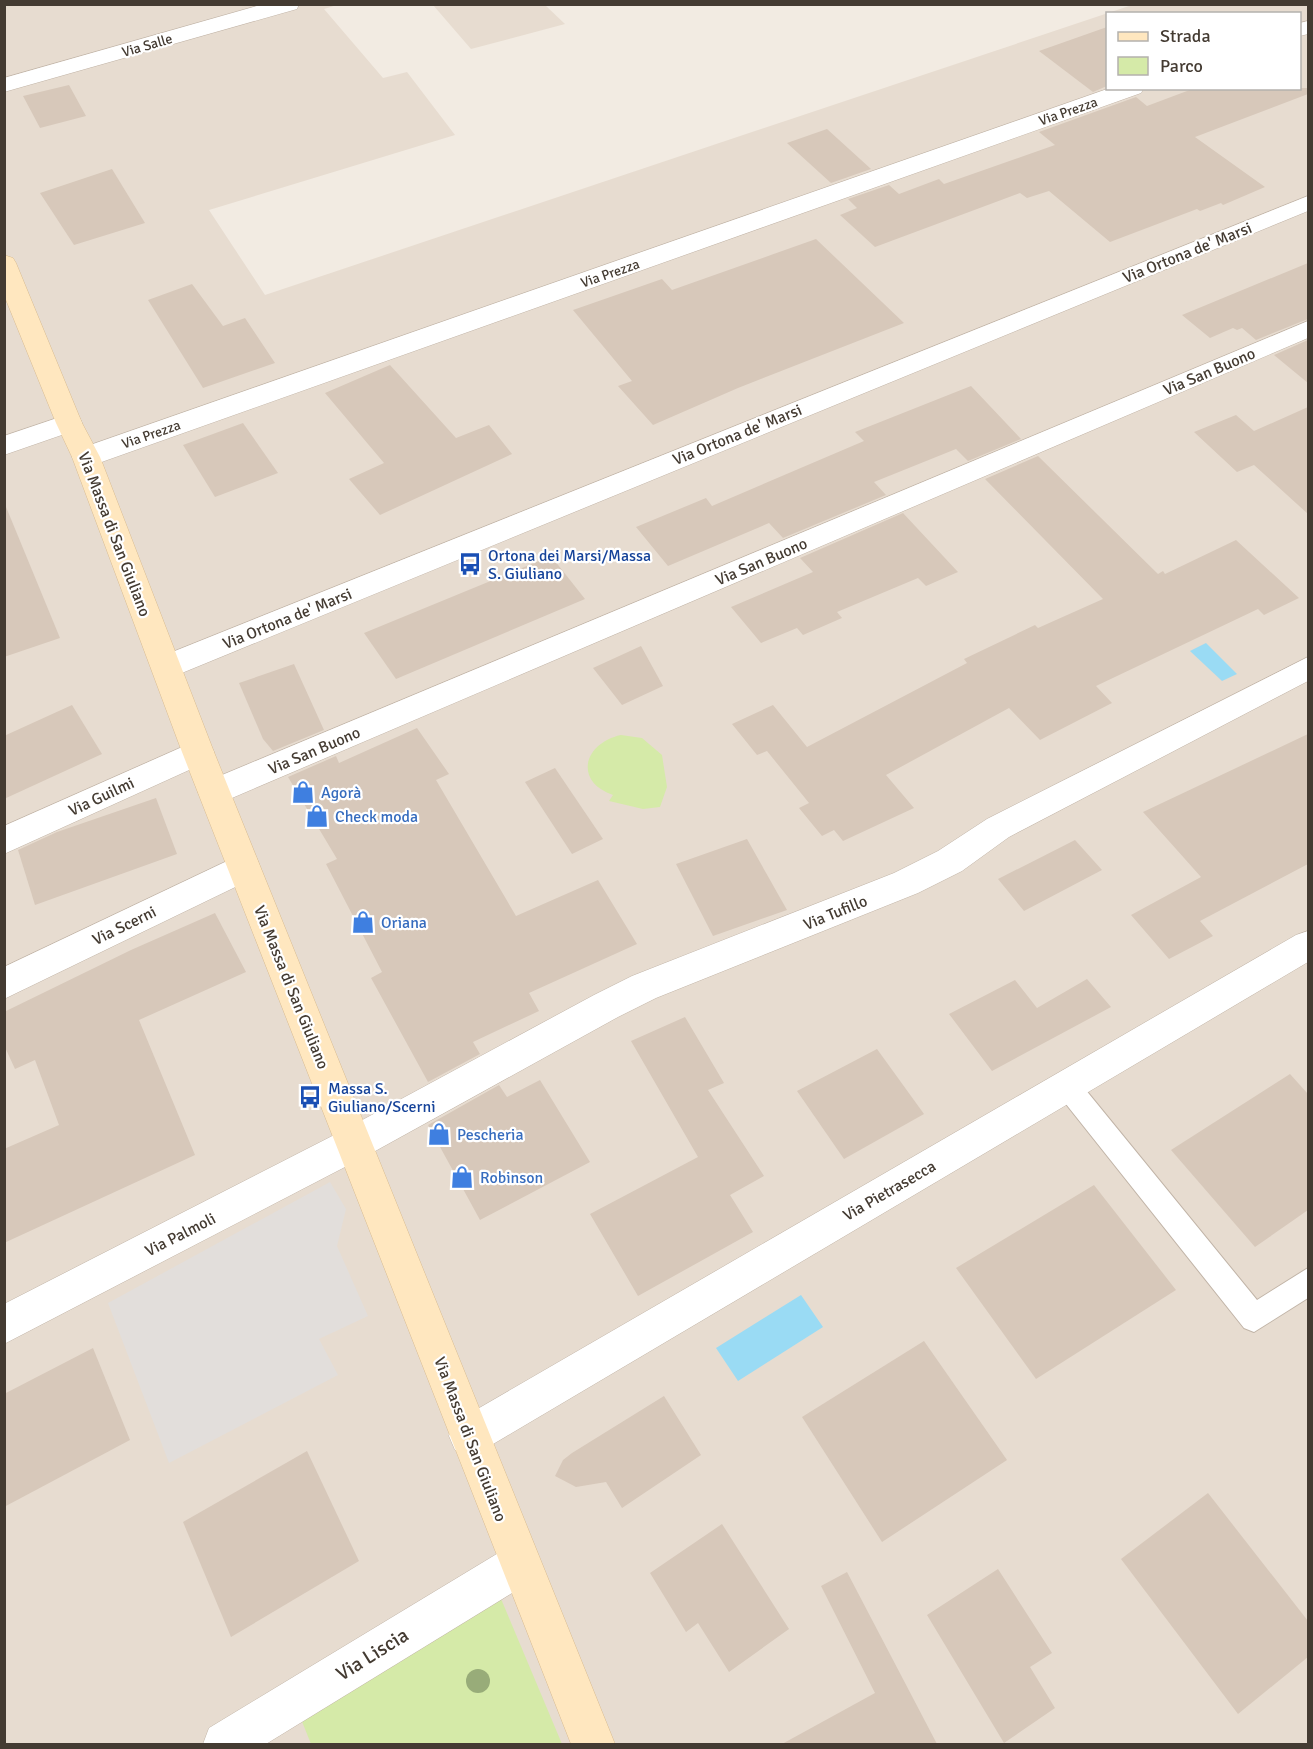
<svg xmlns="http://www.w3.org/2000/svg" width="1313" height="1749" font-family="Signika,sans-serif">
	<rect width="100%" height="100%" fill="#f2ebe2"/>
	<g fill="#e7dcd0" fill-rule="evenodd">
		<path d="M5,5H337L324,9L383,78L407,72L455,135L209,210L265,295L1132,5H1308V1744H5ZM1108,14H1300V88H1108Z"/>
		<polygon points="433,5 545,5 565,24 471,49"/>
	</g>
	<g fill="#d5eaa8">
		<path d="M621,735L642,738L662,755L667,787L660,807L643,809L609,801L613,795C573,781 584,743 621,735Z"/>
		<polygon points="499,1594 562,1744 311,1744 299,1714"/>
	</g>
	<polygon fill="#e2dedb" points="330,1182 346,1209 337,1246 368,1316 319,1339 338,1375 169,1463 108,1303"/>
	<g fill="#9adbf4">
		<polygon points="1206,643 1237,674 1222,681 1190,651"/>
		<polygon points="801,1295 823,1327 738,1381 716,1348"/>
	</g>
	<g fill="#d7c8ba">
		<polygon points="1107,27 1107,86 1093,92 1039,51"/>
		<polygon points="69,85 86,116 40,128 23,96"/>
		<polygon points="1195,88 1308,88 1308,94 1195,137 1265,187 1223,205 1221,203 1200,211 1197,209 1110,242 1049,191 1027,198 1020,193 875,247 840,215 857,208 848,199 889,185 899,194 939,179 944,184 1055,145 1039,132 1136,97 1147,106"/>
		<polygon points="827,129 871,169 831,183 787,143"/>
		<polygon points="112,169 145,223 74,245 40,193"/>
		<polygon points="816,239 904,323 738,388 653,425 618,386 632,381 573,310 662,279 672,290"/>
		<polygon points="1308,263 1308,319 1256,340 1242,328 1237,330 1233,328 1210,338 1182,315"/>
		<polygon points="192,284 223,326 245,318 275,363 203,388 148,300"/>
		<polygon points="1308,340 1308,383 1274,355"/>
		<polygon points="390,365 456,438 489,425 512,454 380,515 349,479 384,463 325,393"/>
		<polygon points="971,386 1021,439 968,461 956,449 874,482 886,495 783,538 769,523 668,566 636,527 706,498 712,506 864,441 855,432"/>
		<polygon points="1308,407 1308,514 1254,465 1237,472 1194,432 1236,415 1254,431"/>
		<polygon points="243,423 278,473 215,497 183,445"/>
		<polygon points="1038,456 1158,574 1163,571 1165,574 1236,540 1299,598 1264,615 1258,609 1096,686 1112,703 1040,740 1009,708 886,775 914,808 843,841 834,830 822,836 799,808 809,803 767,751 757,755 732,724 773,705 807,747 967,663 964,659 1035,625 1038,628 1103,599 985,479"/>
		<polygon points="4,502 60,638 4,657"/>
		<polygon points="903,513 958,572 926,586 918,578 837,612 842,618 803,635 797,628 761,643 731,607 813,572 800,558"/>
		<polygon points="551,556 585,599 396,679 364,633"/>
		<polygon points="641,646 663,686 622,705 593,668"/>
		<polygon points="294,664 324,730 273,751 263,739 239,683"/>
		<polygon points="72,705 102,754 4,799 4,736"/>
		<polygon points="417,728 449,774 436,780 516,916 598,880 637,944 529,993 539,1011 473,1042 480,1054 428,1082 371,978 382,972 326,864 337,859 288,777 336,756 339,763"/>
		<polygon points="1308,734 1308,864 1200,921 1213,936 1169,959 1131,915 1201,877 1143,812"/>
		<polygon points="555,768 603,839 572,854 525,782"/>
		<polygon points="156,798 177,854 35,905 18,850 57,832"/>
		<polygon points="747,839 787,910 713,936 676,864"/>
		<polygon points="1075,840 1102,870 1024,911 998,879"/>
		<polygon points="215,913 246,972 139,1020 195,1155 4,1243 4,1149 59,1125 35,1060 15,1069 4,1045 4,1012 131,950"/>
		<polygon points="1087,979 1111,1007 992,1071 949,1014 1015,980 1037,1008"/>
		<polygon points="685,1017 724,1083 708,1090 764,1176 730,1195 753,1232 638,1296 590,1214 698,1157 631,1041"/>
		<polygon points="877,1049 924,1114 844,1159 797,1091"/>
		<polygon points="1290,1074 1308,1094 1308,1210 1255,1247 1171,1150"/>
		<polygon points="540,1080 590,1162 480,1220 428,1125 499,1085 507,1097"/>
		<polygon points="1094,1185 1176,1290 1036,1379 956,1268"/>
		<polygon points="924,1341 1007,1460 882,1542 802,1417"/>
		<polygon points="93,1348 130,1440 4,1507 4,1394"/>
		<polygon points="664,1396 701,1455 622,1508 606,1482 576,1487 555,1476 563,1460 572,1453"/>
		<polygon points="307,1451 359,1561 231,1637 183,1522"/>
		<polygon points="1208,1493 1308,1621 1308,1657 1238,1714 1121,1559"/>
		<polygon points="722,1524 789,1629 729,1672 698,1623 686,1632 650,1573"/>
		<polygon points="998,1569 1052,1653 1030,1667 1055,1708 1004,1743 927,1615"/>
		<polygon points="847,1572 937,1744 782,1744 875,1693 821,1586"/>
	</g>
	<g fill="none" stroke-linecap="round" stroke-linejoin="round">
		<g stroke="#c1b4a7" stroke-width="2">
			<polygon id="lane" points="1067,1074 1076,1078 1257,1300 1308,1268 1308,1298 1254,1332 1244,1328 1058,1094 1054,1086 1058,1078"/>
		</g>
		<g stroke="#c1b4a7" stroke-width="1">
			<g id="street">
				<polygon points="264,4 299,4 297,9 4,92 4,78"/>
				<polygon points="1308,21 1308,34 1300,36 1300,23"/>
				<polygon points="1110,88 1144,88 1141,93 96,464 86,466 76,464 72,457 76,450"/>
				<polygon points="1308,196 1308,211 177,675 166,678 155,675 151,667 155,659"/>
				<polygon points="1308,321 1308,338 225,801 214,805 203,801 198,792 203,783"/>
				<polygon points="69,414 79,417 82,423 79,429 4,455 4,436"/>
				<polygon points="1308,657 1308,681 1009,837 962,871 918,893 656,998 618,1017 368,1155 4,1344 4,1304 342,1131 594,995 632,976 894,873 938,851 987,819"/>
				<polygon points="198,740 209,743 214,752 209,761 4,854 4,826"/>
				<polygon points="244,853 256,857 260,867 256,877 4,999 4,967"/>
				<polygon points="1308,931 1308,962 483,1450 469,1456 455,1450 449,1436 455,1422 1296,935"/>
				<polygon points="520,1543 535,1549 541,1564 535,1579 266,1744 203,1744 209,1728 505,1549"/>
			</g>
		</g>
		<g stroke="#d9bc91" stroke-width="1">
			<polygon id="secondary" points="4,255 13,258 16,263 82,423 100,457 214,752 615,1744 571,1744 182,752 72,457 56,423 4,295"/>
		</g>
		<use href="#lane" fill="#fff" fill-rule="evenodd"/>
		<use href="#street" fill="#fff" fill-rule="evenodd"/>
		<use href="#secondary" fill="#ffe7bf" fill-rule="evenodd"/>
	</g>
	<circle fill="#98ac79" cx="478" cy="1681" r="12"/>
	<defs>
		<g id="bus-bare" transform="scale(1.8)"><path d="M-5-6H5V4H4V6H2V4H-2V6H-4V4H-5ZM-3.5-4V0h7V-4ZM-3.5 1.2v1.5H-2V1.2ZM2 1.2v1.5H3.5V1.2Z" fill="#1a4fb4" stroke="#fff" stroke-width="2.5" paint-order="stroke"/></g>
		<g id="shop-bare" transform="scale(1.8)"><path d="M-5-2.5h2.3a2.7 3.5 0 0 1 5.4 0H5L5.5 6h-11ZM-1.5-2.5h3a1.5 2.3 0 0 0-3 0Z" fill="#3f7fe0" stroke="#fff" stroke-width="2.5" paint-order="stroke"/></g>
	</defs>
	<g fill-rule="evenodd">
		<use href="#bus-bare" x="470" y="564"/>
		<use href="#shop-bare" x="303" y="792"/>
		<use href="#shop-bare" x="317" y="816"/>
		<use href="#shop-bare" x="363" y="922"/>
		<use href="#bus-bare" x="310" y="1097"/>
		<use href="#shop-bare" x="439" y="1134"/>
		<use href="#shop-bare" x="462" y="1177"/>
	</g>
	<g text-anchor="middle" stroke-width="4.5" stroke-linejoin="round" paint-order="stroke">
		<g font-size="14" fill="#443b32" stroke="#fff">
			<text transform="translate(147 45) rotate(-16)" y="5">Via Salle</text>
			<text transform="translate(1068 111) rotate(-19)" y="5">Via Prezza</text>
			<text transform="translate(610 273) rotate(-19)" y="5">Via Prezza</text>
			<text transform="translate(151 434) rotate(-19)" y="5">Via Prezza</text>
		</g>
		<g font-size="16" fill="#443b32" stroke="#fff">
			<text transform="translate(1187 252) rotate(-22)" y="6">Via Ortona de' Marsi</text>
			<text transform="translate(1209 371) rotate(-23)" y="6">Via San Buono</text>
			<text transform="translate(737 434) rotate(-22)" y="6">Via Ortona de' Marsi</text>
			<text transform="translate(115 534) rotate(69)" y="6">Via Massa di San Giuliano</text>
			<text transform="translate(761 561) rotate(-23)" y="6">Via San Buono</text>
			<text transform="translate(287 618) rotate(-22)" y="6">Via Ortona de' Marsi</text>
			<text transform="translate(314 750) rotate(-23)" y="6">Via San Buono</text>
			<text transform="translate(101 796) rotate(-25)" y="6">Via Guilmi</text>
			<text transform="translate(835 912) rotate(-22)" y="6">Via Tufillo</text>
			<text transform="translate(124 925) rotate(-26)" y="6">Via Scerni</text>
			<text transform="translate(292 987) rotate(68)" y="6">Via Massa di San Giuliano</text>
			<text transform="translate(889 1190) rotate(-30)" y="6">Via Pietrasecca</text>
			<text transform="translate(180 1234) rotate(-27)" y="6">Via Palmoli</text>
			<text transform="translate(471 1439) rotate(69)" y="6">Via Massa di San Giuliano</text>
		</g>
		<g font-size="16" fill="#164399" stroke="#fff" text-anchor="start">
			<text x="488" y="561">Ortona dei Marsi/Massa<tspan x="488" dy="18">S. Giuliano</tspan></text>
			<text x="328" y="1094">Massa S.<tspan x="328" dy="18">Giuliano/Scerni</tspan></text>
		</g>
		<g font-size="16" fill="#366cbe" stroke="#fff" text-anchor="start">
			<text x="321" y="798">Agorà</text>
			<text x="335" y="822">Check moda</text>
			<text x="381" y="928">Oriana</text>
			<text x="457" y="1140">Pescheria</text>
			<text x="480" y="1183">Robinson</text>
		</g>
		<g font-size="20" fill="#443b32" stroke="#fff">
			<text transform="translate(372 1654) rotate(-32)" y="7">Via Liscia</text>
		</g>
	</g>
	<rect width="1313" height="1749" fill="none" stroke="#443b32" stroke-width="12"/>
	<rect x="1106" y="12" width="195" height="78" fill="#ffffff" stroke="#b4b1ad" stroke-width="1.5"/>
	<rect x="1118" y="32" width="30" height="9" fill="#ffe7bf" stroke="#b4b1ad" stroke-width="1.5"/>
	<text x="1160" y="42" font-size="18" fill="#443b32">Strada</text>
	<rect x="1118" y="57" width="30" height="18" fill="#d5eaa8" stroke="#b4b1ad" stroke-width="1.5"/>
	<text x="1160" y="72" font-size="18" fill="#443b32">Parco</text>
</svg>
